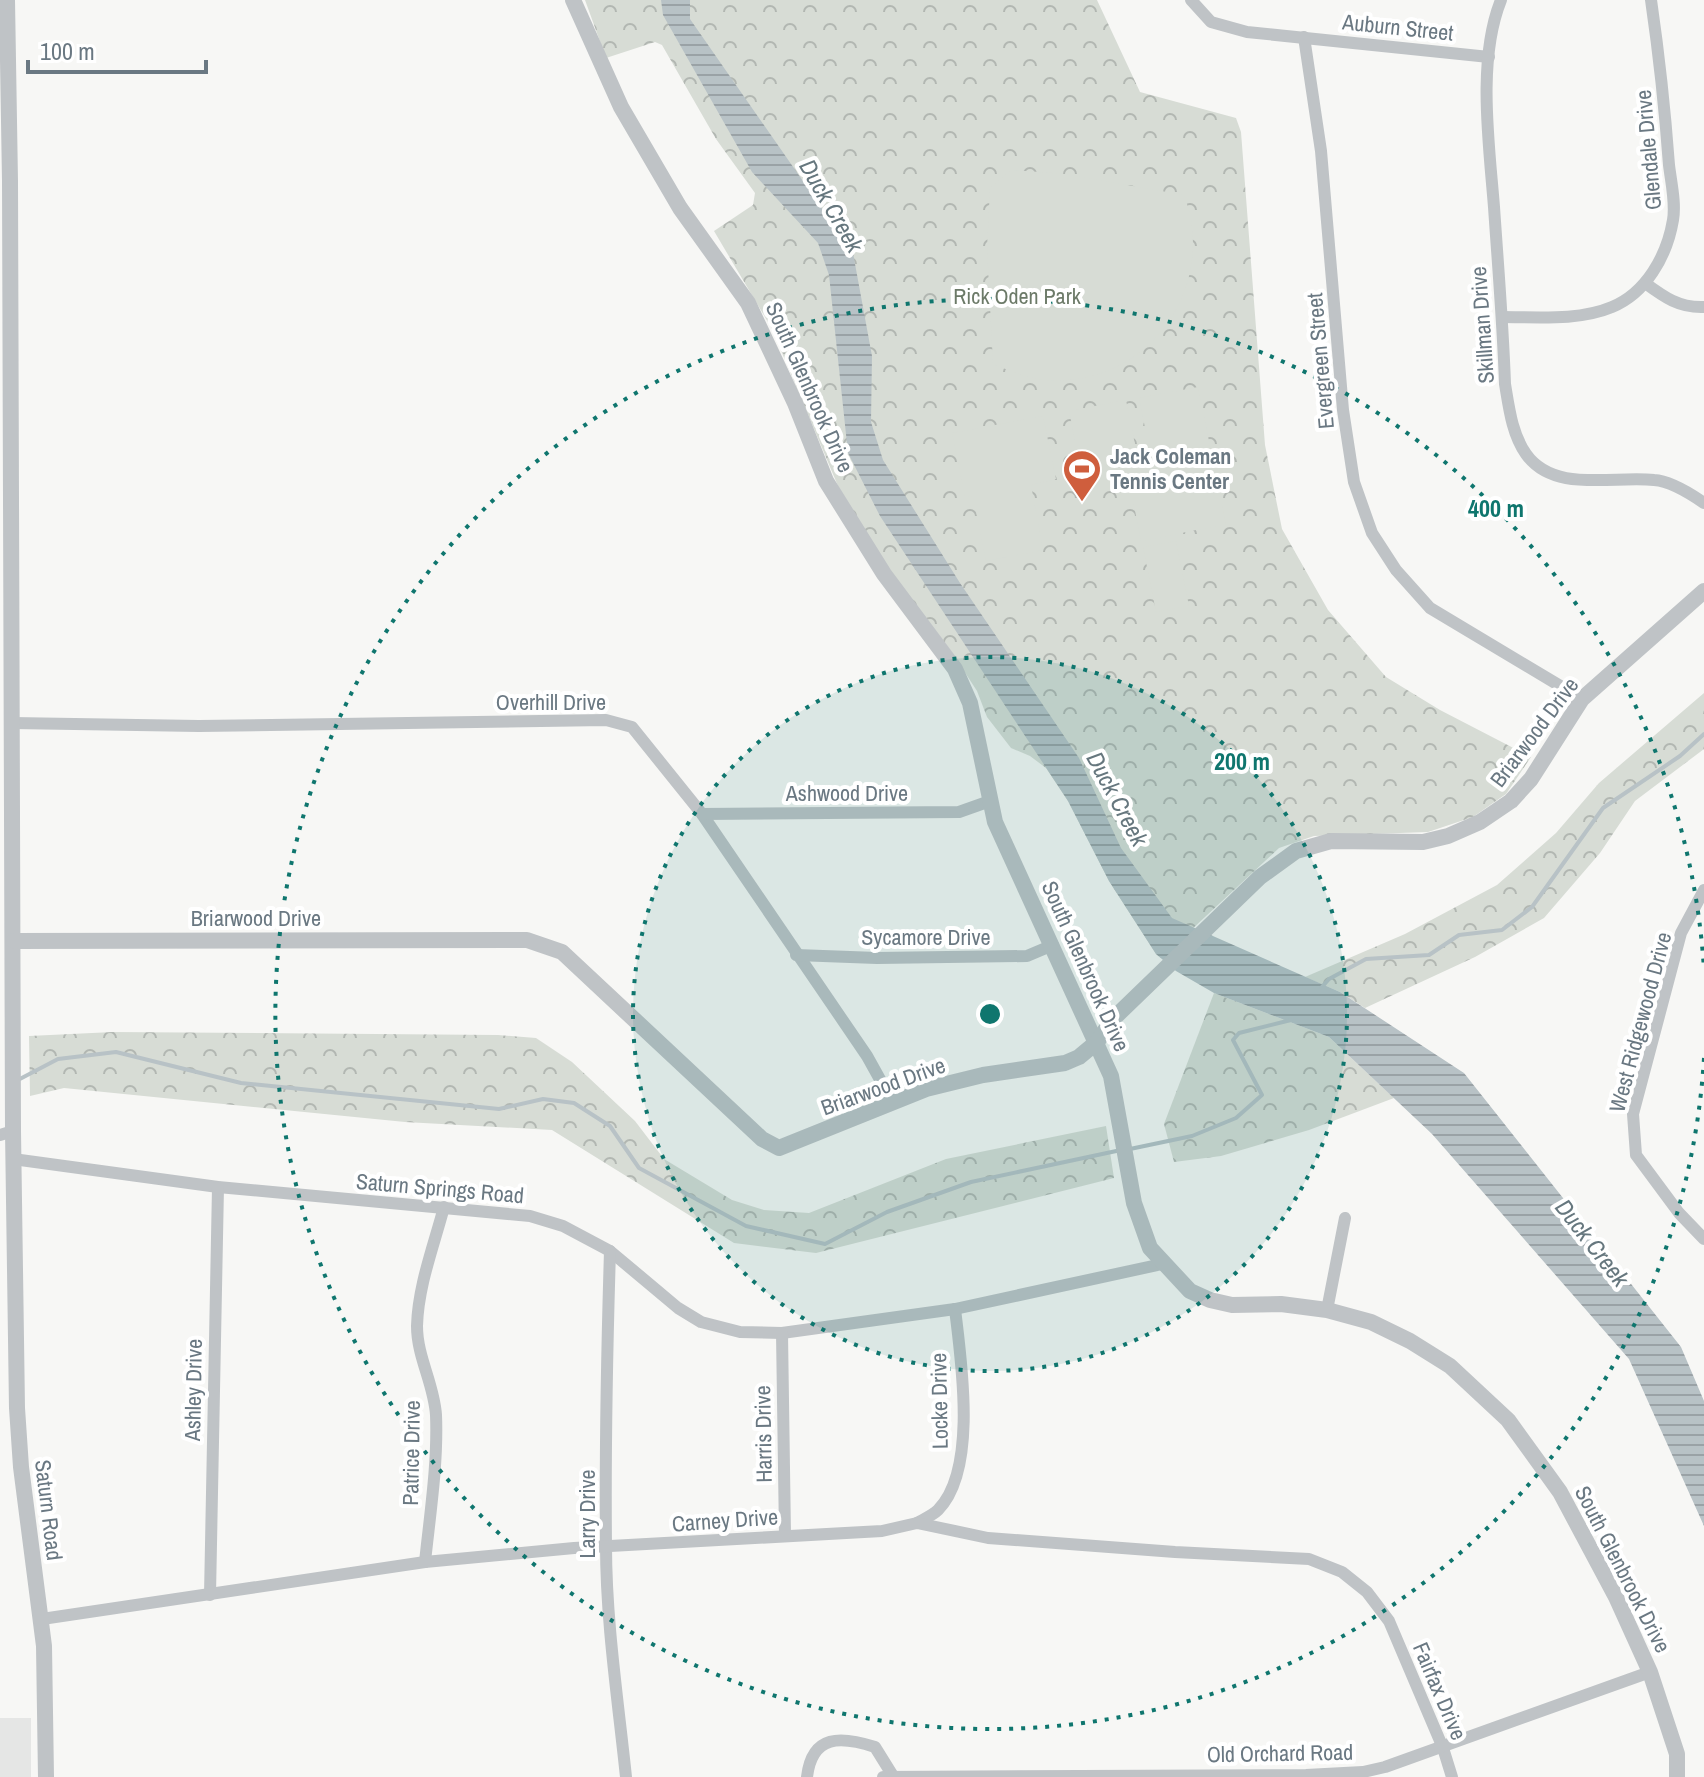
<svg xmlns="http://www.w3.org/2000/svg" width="1704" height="1777" font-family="'Archivo Narrow',sans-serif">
	<defs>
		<pattern id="forest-crowns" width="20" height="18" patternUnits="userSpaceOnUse" patternTransform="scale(2)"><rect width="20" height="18" fill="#d7dcd5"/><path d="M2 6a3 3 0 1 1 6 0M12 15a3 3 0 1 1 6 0" fill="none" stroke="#b2b7b2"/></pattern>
		<pattern id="water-rules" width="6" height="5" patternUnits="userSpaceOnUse" patternTransform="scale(2)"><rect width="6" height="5" fill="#b8c2c6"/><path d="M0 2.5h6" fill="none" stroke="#9aa2a6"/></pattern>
	</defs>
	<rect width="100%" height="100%" fill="#f7f7f5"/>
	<rect fill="#e5e6e5" x="0" y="1718" width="31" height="59"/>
	<g fill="url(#forest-crowns)">
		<polygon points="585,0 1097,0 1140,92 1236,118 1241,132 1265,445 1282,529 1328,610 1386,677 1440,710 1531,757 1506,794 1473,817 1428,832 1314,836 1279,848 1161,958 1156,954 1109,881 1068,801 1046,768 1030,756 1011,748 987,717 977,691 951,651 884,563 838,486 772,329 714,231 753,205 755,193 716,139 662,45 655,42 606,58"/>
		<polygon points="1704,693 1704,749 1635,801 1600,853 1544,918 1475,957 1365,1008 1340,992 1305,977 1405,934 1497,885 1556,833 1599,783"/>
		<polygon points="1214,993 1329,1037 1394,1098 1309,1130 1221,1156 1174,1162 1164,1124"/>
		<polygon points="113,1032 498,1035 536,1038 572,1062 635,1121 664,1159 732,1200 764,1210 809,1213 946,1159 1106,1126 1114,1178 816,1253 734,1243 552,1130 405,1122 64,1088 30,1096 29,1036"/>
	</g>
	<g fill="#d7dcd5">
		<path d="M1011,170L1065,174L1184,195C1219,288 1147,388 1046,380C1027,378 1010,371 993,364L987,248L990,188Z"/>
		<polygon points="1198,387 1211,451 1152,462 1139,398"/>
		<polygon points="1126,400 1139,464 1082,475 1069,411"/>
		<polygon points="1043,416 1056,479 1031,485 1043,550 986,561 973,496 965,497 952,433"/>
		<polygon points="1213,458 1226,524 1141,541 1128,475"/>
		<polygon points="1176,541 1189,606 1156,612 1143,547"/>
	</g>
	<polygon fill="url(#water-rules)" points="661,0 690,0 690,19 853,253 872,356 871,422 883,460 960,583 1079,758 1121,848 1172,918 1340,992 1464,1073 1681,1347 1704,1401 1704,1526 1629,1359 1432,1134 1329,1037 1214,993 1176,971 1156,954 1109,881 1068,801 880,516 848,453 829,275 818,243 752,172 663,15"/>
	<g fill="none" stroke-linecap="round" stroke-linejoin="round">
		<g stroke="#b8c2c6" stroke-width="4">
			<polyline points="1321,988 1329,979 1366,959 1429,955 1459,935 1502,930 1532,907 1603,808 1680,756 1704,734"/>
			<polyline points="16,1081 58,1059 116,1052 241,1083 499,1109 543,1099 574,1103 610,1126 639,1168 746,1226 825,1244 887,1212 971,1182 1121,1150"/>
			<polyline points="1130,1149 1192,1136 1236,1118 1262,1095 1233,1040 1239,1033 1291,1020"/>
		</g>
		<g stroke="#bfc3c6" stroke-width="12">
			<polyline points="1191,0 1211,22 1247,32 1489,57"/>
			<path d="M1501,0C1477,60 1489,143 1494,207C1498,266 1503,325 1505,384C1509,408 1512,434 1526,454C1554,494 1615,475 1654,480C1671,481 1691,494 1704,503"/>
			<polyline points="1304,37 1321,151 1343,410 1354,482 1372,533 1396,570 1430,608 1582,699"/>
			<path d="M1645,283C1664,297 1679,308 1704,307"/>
			<path d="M1502,317C1537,317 1579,321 1612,307C1646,293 1667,256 1673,220C1676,203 1671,182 1669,165C1665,110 1659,55 1651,0"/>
			<polyline points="12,723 199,726 606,720 632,727 702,814 867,1056 892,1101"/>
			<polyline points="702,814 959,812 990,801"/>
			<polyline points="1704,890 1681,933 1633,1114 1636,1155 1679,1213 1704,1239"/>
			<polyline points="796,955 877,958 1027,956 1053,945"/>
			<polyline points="0,1135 13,1131"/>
			<polyline points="13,1159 218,1187 530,1216 563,1226 610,1251 678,1308 701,1322 740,1332 782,1333 955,1309 1162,1264"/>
			<path d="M610,1251C607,1349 605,1447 606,1545C606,1622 618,1700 626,1777"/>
			<polyline points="1327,1310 1345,1218"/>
			<polyline points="782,1333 785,1535"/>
			<path d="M917,1523C924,1519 933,1515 938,1510C978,1470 961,1360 955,1309"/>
			<path d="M425,1562C430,1514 438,1463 436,1415C434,1384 417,1357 417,1326C418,1286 434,1245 444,1207"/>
			<polyline points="210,1595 218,1187"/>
			<polyline points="42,1619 425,1562 574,1548 882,1531 917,1523 988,1538 1175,1552 1309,1559 1342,1572 1367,1592 1389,1621 1443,1748 1452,1777"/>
			<path d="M807,1777C812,1734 841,1736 875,1747L893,1776"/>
			<polyline points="883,1777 1306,1775 1363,1772 1385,1767 1650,1672"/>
		</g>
		<g stroke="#bfc3c6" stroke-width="16">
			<polyline points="7,0 10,181 13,1131 17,1408 21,1467 44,1646 46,1777"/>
			<polyline points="573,0 621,107 680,208 748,303 795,403 826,481 884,574 955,669 970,703 995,822 1111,1076 1134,1203 1150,1248 1190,1291 1210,1300 1232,1305 1281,1304 1327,1310 1371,1322 1410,1341 1450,1366 1508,1420 1560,1492 1616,1597 1650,1672 1677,1754 1677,1777"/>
			<polyline points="14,941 527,940 562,952 762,1139 779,1148 926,1089 983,1075 1065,1063 1079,1057 1097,1042 1113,1019 1260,877 1296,851 1331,841 1423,842 1448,836 1480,822 1511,801 1531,779 1582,699 1704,591"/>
		</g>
	</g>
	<circle cx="990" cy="1014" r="357" fill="#0f766e" fill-opacity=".12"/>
	<g fill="none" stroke="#0f766e" stroke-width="4" stroke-dasharray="4 8">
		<circle cx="990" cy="1014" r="357"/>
		<path d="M1704 1058A715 715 0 1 1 1704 970"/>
	</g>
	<defs>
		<g id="stadium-pin" transform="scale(2)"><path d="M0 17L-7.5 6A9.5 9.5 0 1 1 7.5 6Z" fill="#cf5e3d" stroke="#fff"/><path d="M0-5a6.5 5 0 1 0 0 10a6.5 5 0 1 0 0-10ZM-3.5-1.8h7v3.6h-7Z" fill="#fff"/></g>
	</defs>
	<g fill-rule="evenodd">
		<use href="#stadium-pin" x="1082" y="469"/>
	</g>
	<g text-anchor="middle" stroke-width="8" stroke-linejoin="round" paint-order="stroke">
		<g font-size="22" fill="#6a7882" stroke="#fff">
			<text transform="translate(1398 27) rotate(6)" y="8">Auburn Street</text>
			<text transform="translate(1648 150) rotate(-95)" y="8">Glendale Drive</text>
			<text transform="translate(1482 325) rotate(-94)" y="8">Skillman Drive</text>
			<text transform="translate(1320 361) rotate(-95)" y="8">Evergreen Street</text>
			<text transform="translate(810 387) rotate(66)" y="8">South Glenbrook Drive</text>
			<text x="551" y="710">Overhill Drive</text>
			<text transform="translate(1534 732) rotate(-53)" y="8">Briarwood Drive</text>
			<text x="847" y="801">Ashwood Drive</text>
			<text x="256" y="926">Briarwood Drive</text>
			<text x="926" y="945">Sycamore Drive</text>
			<text transform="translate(1086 966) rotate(66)" y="8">South Glenbrook Drive</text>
			<text transform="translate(1640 1022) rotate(-75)" y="8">West Ridgewood Drive</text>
			<text transform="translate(883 1086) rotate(-20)" y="8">Briarwood Drive</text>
			<text transform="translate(440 1188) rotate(5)" y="8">Saturn Springs Road</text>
			<text transform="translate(193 1390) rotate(-89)" y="8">Ashley Drive</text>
			<text transform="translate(939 1401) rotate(-91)" y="8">Locke Drive</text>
			<text transform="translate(763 1434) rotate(-91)" y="8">Harris Drive</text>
			<text transform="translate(411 1453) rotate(-89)" y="8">Patrice Drive</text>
			<text transform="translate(49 1510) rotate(83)" y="8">Saturn Road</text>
			<text transform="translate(587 1514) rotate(-90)" y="8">Larry Drive</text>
			<text transform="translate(725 1520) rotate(-4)" y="8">Carney Drive</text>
			<text transform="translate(1623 1569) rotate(63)" y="8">South Glenbrook Drive</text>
			<text transform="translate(1440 1691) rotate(67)" y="8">Fairfax Drive</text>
			<text transform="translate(1280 1753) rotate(-1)" y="8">Old Orchard Road</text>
		</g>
		<g font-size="22" fill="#6c7a68" stroke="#fff">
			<text x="1017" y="304">Rick Oden Park</text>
		</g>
		<g font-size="22" font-weight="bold" fill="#6a7882" stroke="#fff" text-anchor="start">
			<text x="1110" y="464">Jack Coleman<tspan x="1110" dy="25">Tennis Center</tspan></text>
		</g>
		<g font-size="24" font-style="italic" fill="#66777e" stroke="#fff">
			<text transform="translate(831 206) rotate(60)" y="8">Duck Creek</text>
			<text transform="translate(1117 799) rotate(62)" y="8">Duck Creek</text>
			<text transform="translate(1592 1243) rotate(52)" y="8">Duck Creek</text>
		</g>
	</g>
	<circle cx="990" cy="1014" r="12" fill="#0f766e" stroke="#fff" stroke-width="4"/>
	<g font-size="24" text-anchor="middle" font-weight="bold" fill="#0f766e" stroke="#fff" stroke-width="8" stroke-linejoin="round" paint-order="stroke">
		<text x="1496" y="517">400 m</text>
		<text x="1242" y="770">200 m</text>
	</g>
	<path d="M28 60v12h178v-12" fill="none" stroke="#6a7882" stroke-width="4"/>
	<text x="40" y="60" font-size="24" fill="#6a7882" stroke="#ffffff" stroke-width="6" paint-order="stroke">100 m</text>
</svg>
